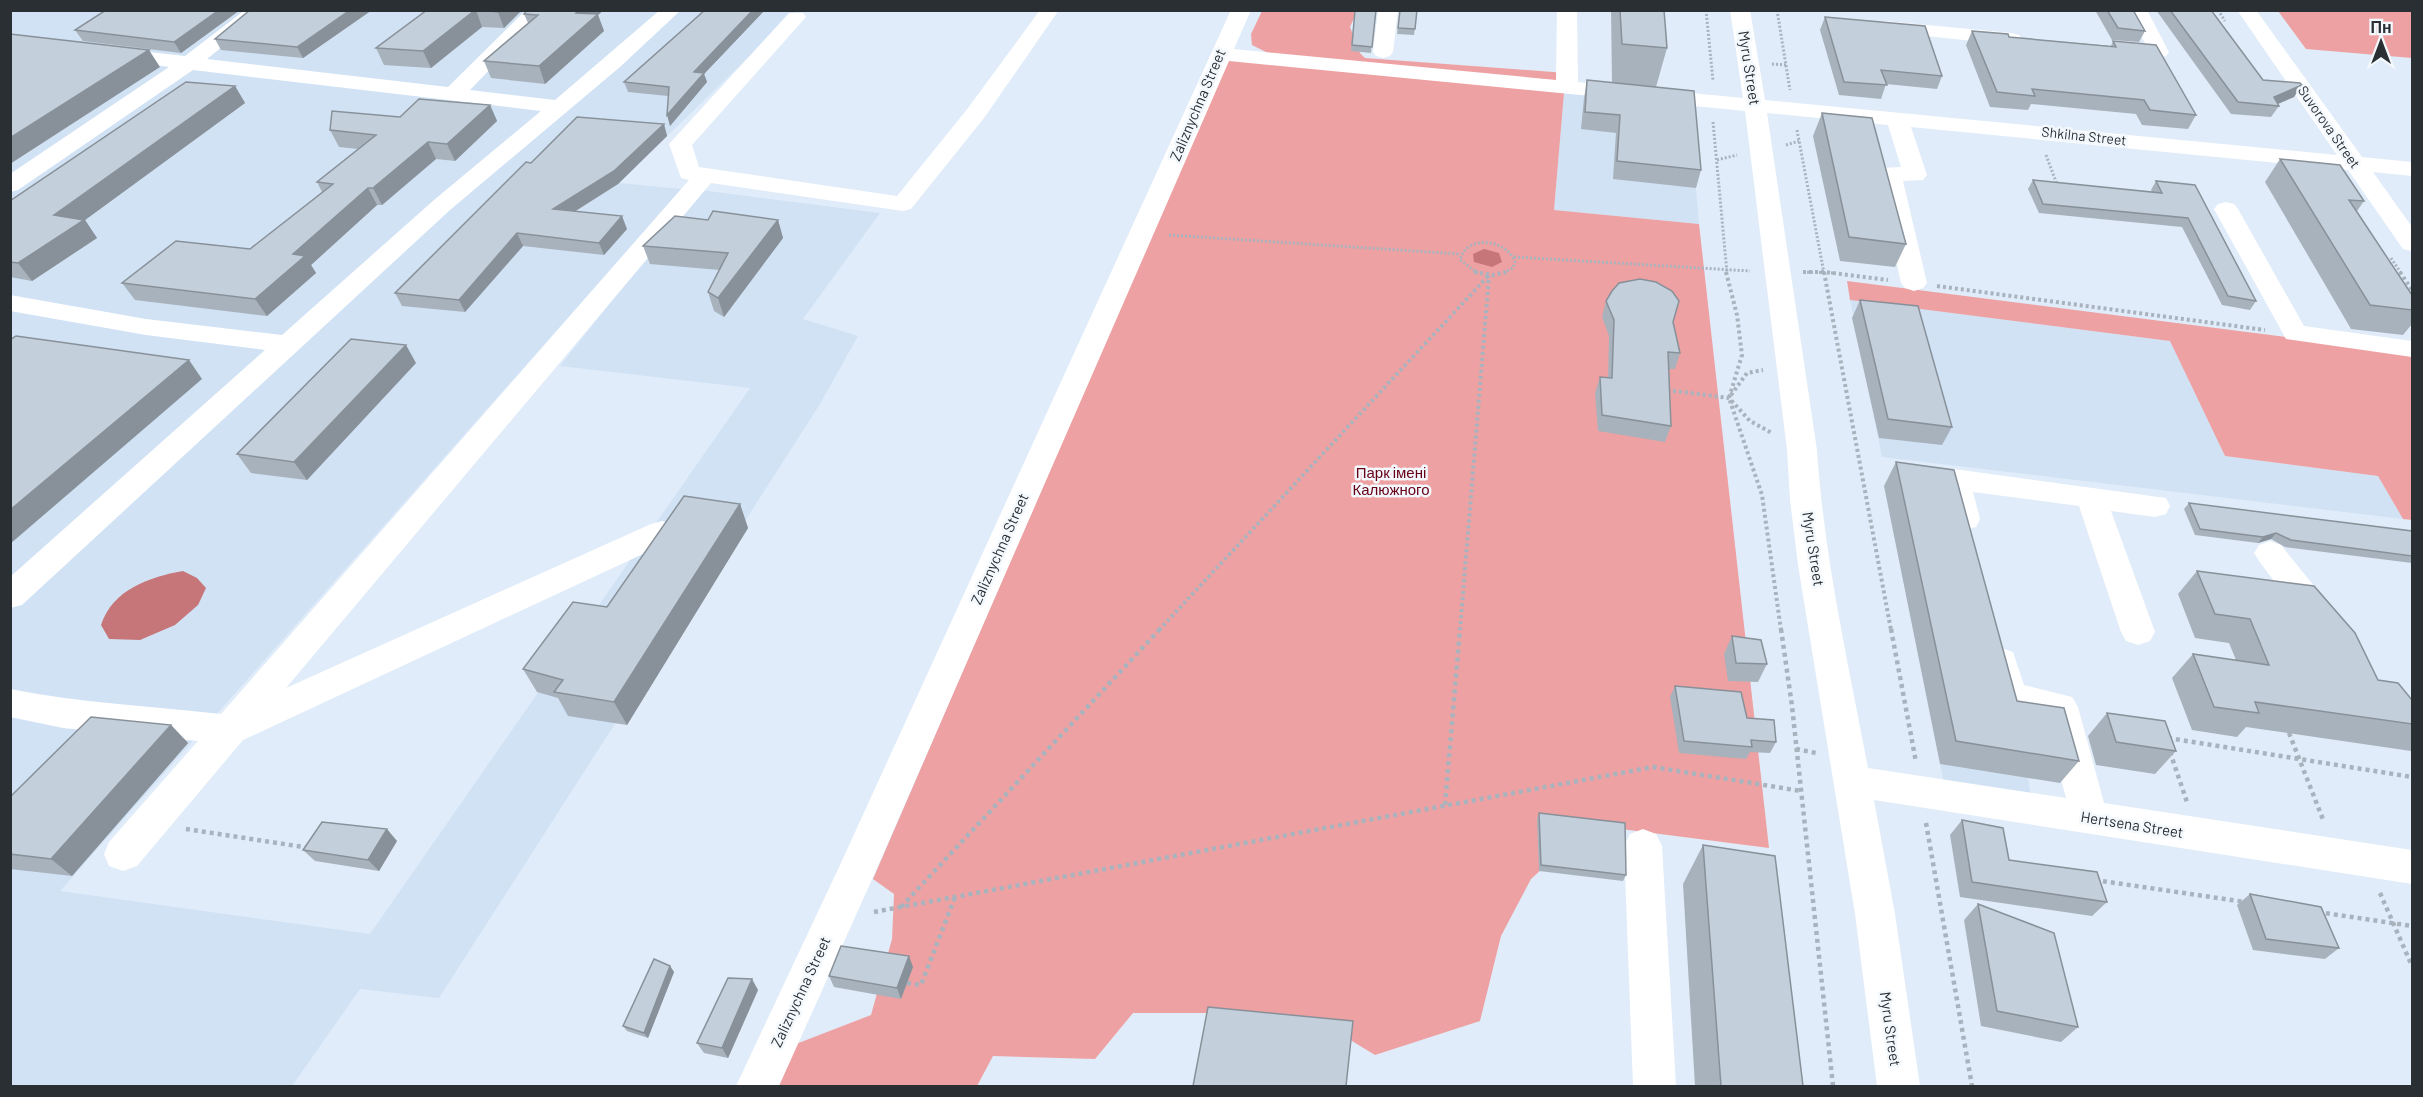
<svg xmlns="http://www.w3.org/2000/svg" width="2423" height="1097" font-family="Barlow,sans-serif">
	<rect width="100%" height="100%" fill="#e0ecf9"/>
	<g fill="#d1e2f5">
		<polygon points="10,11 796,11 619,183 682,189 60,891 370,934 750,388 560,366 700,190 880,213 803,319 858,336 820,404 439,998 360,989 292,1086 11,1086"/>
		<polygon points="1564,93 1689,106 1699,224 1554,210"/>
		<polygon points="1850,300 2170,341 2225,456 2378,476 2403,519 1882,457"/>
		<polygon points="1940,764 2028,778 2031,798 1944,784"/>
	</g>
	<g fill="#eea1a2">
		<polygon points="1262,11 1354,11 1355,16 1350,27 1360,53 1365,58 1566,73 1564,80 1551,80 1270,54 1252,45 1251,34"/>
		<polygon points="2278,11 2412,11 2412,58 2306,49"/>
		<polygon points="1227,60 1564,93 1554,210 1699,224 1769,848 1590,825 1531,879 1501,936 1480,1021 1375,1055 1324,1024 1219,1013 1133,1013 1095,1059 993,1056 977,1086 777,1086 796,1044 871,1015 892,939 894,894 873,879"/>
		<polygon points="1847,281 2412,353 2412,520 2403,519 2378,476 2225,456 2170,341 1850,300"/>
	</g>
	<g fill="#c67678">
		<polygon points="1484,249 1499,253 1502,262 1492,267 1474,262 1473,254"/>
		<path d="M183,571L197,578L206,588L198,605L175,625L140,640L109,639L101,625C112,590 149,577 183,571Z"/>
	</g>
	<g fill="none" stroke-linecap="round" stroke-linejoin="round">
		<g stroke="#a9b3be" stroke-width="3" stroke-dasharray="2 2" stroke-linecap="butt">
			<polyline points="1706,10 1713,81"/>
			<polyline points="1777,10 1790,90"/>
			<polyline points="2218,10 2225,21"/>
			<polyline points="1772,64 1787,65"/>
			<polyline points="1713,122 1727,273"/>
			<polyline points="1797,130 1824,273"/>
			<polyline points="1786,145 1799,141"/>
			<polyline points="2046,155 2058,187"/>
			<polyline points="1717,160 1737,155"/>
			<polyline points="1169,235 1460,254"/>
			<polyline points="1514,257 1750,271"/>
			<polyline points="2391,258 2401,273"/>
			<polyline points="1803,272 1834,273"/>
			<path d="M1478,273L1460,260C1466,234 1507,239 1515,262L1513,268L1503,273"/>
		</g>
		<g stroke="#a9b3be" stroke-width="4" stroke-dasharray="3 3" stroke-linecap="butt">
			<polyline points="1474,272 1493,275 1507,272"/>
			<polyline points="1726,272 1737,315 1742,355 1729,398 1762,495 1781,630"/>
			<polyline points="1803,272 1825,272 1888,280"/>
			<polyline points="1824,272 1891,630"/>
			<polyline points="2400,272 2412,290"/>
			<polyline points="1937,286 2265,330"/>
			<polyline points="1667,390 1729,398 1750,421 1772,433"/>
			<polyline points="1731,395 1747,373 1763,370"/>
			<polyline points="1159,630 1489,275"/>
			<polyline points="1460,630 1489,276"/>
		</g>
		<g stroke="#a9b3be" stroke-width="4.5" stroke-dasharray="4 4" stroke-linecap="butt">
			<polyline points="1781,629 1792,706 1833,1086"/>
			<polyline points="1891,629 1916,762"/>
			<polyline points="2289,733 2324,822"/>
			<polyline points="2168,738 2412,777"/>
			<polyline points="1796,749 1816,753"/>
			<polyline points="2170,752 2187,802"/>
			<polyline points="1445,805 1460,629"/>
			<polyline points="1926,823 1972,1086"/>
			<polyline points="186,829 310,848"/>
			<polyline points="2095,880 2245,902"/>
			<polyline points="2380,893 2412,966"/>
			<polyline points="901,907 1160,629"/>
			<polyline points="874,912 1653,767 1801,791"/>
			<polyline points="2318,912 2412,926"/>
			<polyline points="907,983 921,985 955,897"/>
		</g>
		<g fill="#fff" fill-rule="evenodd">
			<polygon points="245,10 267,10 207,59 448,87 526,10 547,10 470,90 555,100 660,10 681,10 620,67 450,210 22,605 10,608 10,577 265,350 146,335 10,311 10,295 146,319 282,335 434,200 541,111 193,70 18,190 10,192 10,174 169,67 106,58 103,54 106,50 113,48 185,56"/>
			<path d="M1040,10H1059L984,118L911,209L903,211L711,183L286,688L651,524L662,521L673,524L678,532L673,540L243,740L137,866L123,871L109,866L104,854L109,842L198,741L63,728L10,717V689C80,703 151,706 221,714L689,180L681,178L669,144L789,13H803L806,17L692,145L699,167L897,196L968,108Z"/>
			<path d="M1231,10H1251L1234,49L1556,80L1557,10H1577L1578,82L1743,98L1730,10H1750L1765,100L2337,155L2237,10H2256L2362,157L2412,162V176L2373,172L2412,227V251L2403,249L2348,170L1911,127L1927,175L1923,180L1903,181L1927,283L1923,288L1914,291L1905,288L1901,283L1877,173L1881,168L1901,167L1888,125L1767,113L1817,450C1824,557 1848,662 1868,768L2066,798L2045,718L1998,706L1993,696L1984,661L1989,652L2001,648L2013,652L2024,685L2072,697L2078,707L2104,803L2412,850V884L1874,800L1895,914L1920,1086H1877L1855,914L1798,565L1790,500L1787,450L1745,111L1229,61L874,875L779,1086H736L840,865Z"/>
			<polygon points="1378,10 1398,10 1393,52 1390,56 1383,58 1376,56 1373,52"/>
			<polygon points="2127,10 2147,10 2169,52 2166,56 2159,58 2152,56"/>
			<polygon points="1885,21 2012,33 2019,35 2022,39 2019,43 2012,45 1878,31 1875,27 1878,23"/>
			<polygon points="2226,202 2234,204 2238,209 2304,326 2412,341 2412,357 2286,339 2214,209 2218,204"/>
			<polygon points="1954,469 2166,498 2170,506 2166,514 2155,517 2111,511 2155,632 2150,641 2138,645 2126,641 2121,632 2079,506 1973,492 1980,519 1976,527 1965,530 1954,527 1950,519 1939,479 1943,472"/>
			<polygon points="2270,541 2281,545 2331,607 2335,616 2331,625 2319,629 2307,625 2259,561 2254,553 2259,545"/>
			<polygon points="1643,829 1656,834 1662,846 1676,1086 1633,1086 1624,846 1630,834"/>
		</g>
	</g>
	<g fill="#a8b2bc">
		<polygon points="106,10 240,10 181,53 83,41 75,30"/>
		<polygon points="250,10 372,10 303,58 221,50 215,39"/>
		<polygon points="427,10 522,10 504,28 482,27 431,68 384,65 376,48"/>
		<polygon points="705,10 765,10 704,74 707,82 670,126 668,96 628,92 624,82"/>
		<polygon points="1355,10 1376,10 1371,53 1351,51"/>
		<polygon points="1400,10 1417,10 1414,35 1397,34"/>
		<polygon points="1611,10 1664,10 1667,48 1656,87 1701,170 1696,188 1613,179 1616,133 1581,129 1584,98 1587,80 1612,83"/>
		<polygon points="2095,10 2133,10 2145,31 2139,42 2112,40"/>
		<polygon points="2156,10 2211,10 2263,80 2294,97 2278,104 2279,106 2271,117 2231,114"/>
		<polygon points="524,14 598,15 604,31 545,84 491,78 484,61 528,23"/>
		<polygon points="1825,17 1942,76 1937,89 1886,84 1881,99 1839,95 1820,30"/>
		<polygon points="1972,31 2009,37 2111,46 2113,41 2196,115 2188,129 2142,125 2136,114 2031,104 2028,110 1990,107 1966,45"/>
		<polygon points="235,86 245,103 85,220 97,238 32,281 10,277 10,201"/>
		<polygon points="490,105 497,121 455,161 436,159 382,205 377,205 311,265 316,273 267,316 135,300 122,283 250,249 322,192 317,182 358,149 339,147 330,130 400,117"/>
		<polygon points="1822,113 1906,244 1895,267 1840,261 1813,136"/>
		<polygon points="664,124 667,136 618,184 574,212 627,229 604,255 523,246 465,312 402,306 395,293 531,163"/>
		<polygon points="2280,159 2364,201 2357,211 2412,295 2412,324 2403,335 2351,329 2265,182"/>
		<polygon points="2033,180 2152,192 2151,190 2156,181 2256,301 2250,310 2222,305 2182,227 2039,213 2028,189"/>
		<polygon points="708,220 778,220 783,238 724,317 714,311 708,292 720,270 650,264 643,246"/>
		<polygon points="1860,300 1952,427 1942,445 1879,438 1852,318"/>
		<polygon points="1606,301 1673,322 1680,353 1675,369 1669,369 1671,426 1665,442 1598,431 1595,393 1600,377 1608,378 1609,336 1602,317"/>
		<polygon points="416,363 307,480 251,473 237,454"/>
		<polygon points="1896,462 2017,701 2079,761 2060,783 1940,764 1884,486"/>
		<polygon points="2189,503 2412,531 2412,563 2285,547 2271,539 2258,543 2195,535 2184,509"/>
		<polygon points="740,504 748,528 627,725 568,716 558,698 537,692 523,669 607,607"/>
		<polygon points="2197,571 2378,680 2412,700 2412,750 2411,751 2246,727 2237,737 2192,730 2172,678 2193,654 2236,660 2229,643 2195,638 2178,594"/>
		<polygon points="1732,636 1767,664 1758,682 1728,681 1724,654"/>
		<polygon points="1675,686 1747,718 1776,742 1770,753 1750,752 1746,759 1679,753 1670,697"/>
		<polygon points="2107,713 2176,751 2155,774 2096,765 2088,736"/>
		<polygon points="171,725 188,743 72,876 10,869 10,797"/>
		<polygon points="1539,813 1626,875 1623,881 1539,871 1537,819"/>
		<polygon points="1962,820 2009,860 2107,902 2092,916 1960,897 1950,835"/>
		<polygon points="397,841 379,871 315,861 303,850"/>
		<polygon points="1703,845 1803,1086 1695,1086 1683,884"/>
		<polygon points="2250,894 2339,948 2325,959 2253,950 2237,905"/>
		<polygon points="1978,904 2078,1027 2061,1042 1981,1026 1964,920"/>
		<polygon points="670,966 674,972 648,1038 627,1031 623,1026"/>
		<polygon points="913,967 901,999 834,987 829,976"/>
		<polygon points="758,990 728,1058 704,1053 697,1043"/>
	</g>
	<g fill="#889199">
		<polygon points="219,10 240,10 181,53 174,42"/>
		<polygon points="350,10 372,10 303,58 297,47"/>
		<polygon points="476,10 482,27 431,68 423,51"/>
		<polygon points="499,10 522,10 504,28 498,12"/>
		<polygon points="579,10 604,10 598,15 604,31 545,84 539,66 576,13"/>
		<polygon points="753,10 765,10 704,74 707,82 670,126 667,115 694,72"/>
		<polygon points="149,50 160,67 10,164 10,138"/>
		<polygon points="2302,85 2294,97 2275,105 2274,97"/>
		<polygon points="235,86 245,103 85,220 97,238 32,281 18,263 54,215"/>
		<polygon points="490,105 497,121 455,161 447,144"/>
		<polygon points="664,124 667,136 618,184 558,222 553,209"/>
		<polygon points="428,142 436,159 382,205 373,188"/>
		<polygon points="368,188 377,205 311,265 316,273 267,316 255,299 293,254"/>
		<polygon points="622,216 627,229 604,255 599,243"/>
		<polygon points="778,220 783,238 724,317 718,298"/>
		<polygon points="517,233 523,246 465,312 459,300"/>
		<polygon points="406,345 416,363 307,480 294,462"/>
		<polygon points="189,360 202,379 10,544 10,510"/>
		<polygon points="740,504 748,528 627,725 614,702"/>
		<polygon points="2276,533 2271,539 2258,543 2263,537"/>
		<polygon points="171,725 188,743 72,876 51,859"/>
		<polygon points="387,829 397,841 379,871 368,860"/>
		<polygon points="909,956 913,967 901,999 897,988"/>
		<polygon points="670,966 674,972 648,1038 644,1033"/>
		<polygon points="752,979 758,990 728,1058 722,1048"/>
	</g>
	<g fill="#c3cfdb" stroke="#889199" stroke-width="1.5">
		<polygon points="106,10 219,10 174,42 75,30"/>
		<polygon points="250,10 350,10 297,47 215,39"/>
		<polygon points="427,10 475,10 423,51 376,48"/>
		<polygon points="481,10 499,10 498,12"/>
		<polygon points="527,10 579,10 576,13 598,14 539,66 484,61 538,15 524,14"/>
		<polygon points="705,10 753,10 694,72 704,73 667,115 669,87 624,82"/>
		<polygon points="1355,10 1376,10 1372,47 1352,45"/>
		<polygon points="1400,10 1417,10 1415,29 1398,28"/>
		<polygon points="1620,10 1664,10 1667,48 1622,44"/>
		<polygon points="2107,10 2133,10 2145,31 2118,28"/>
		<polygon points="2170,10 2211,10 2263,80 2300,83 2302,85 2274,97 2279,106 2238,102"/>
		<polygon points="1825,17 1925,26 1942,76 1881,70 1887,85 1844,82"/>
		<polygon points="1972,31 2008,34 2009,37 2116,47 2113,41 2156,45 2196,115 2150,110 2144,100 2032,89 2035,96 1997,92"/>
		<polygon points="10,34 149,50 10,138"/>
		<polygon points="1587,80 1694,91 1701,170 1617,161 1620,115 1585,112"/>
		<polygon points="186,82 235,86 54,215 84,220 18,263 10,262 10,201"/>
		<polygon points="419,99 490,105 447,144 428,142 373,188 368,188 293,254 305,256 255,299 122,283 176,241 250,249 333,184 317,182 376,135 330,130 332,111 400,117"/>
		<polygon points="1822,113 1872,118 1906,244 1849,237"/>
		<polygon points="577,117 664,124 614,171 553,209 622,216 599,243 517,233 459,300 395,293 526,162 531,163"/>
		<polygon points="2280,159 2340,165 2364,201 2349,200 2412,295 2412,310 2370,305"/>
		<polygon points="2033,180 2162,193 2156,181 2195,185 2256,301 2228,296 2188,218 2043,204"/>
		<polygon points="713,211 778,220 718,298 708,292 728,253 643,246 675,216 708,220"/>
		<polygon points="1640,279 1656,282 1672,291 1679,301 1673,322 1680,353 1668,352 1671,426 1602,415 1600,377 1612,378 1614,320 1606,301 1612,291 1619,283"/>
		<polygon points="1860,300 1918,306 1952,427 1888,419"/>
		<polygon points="16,336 189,360 10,510 10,340"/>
		<polygon points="351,339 406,345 294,462 237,454"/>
		<polygon points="1896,462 1954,470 2017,701 2064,708 2079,761 1956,741"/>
		<polygon points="684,496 740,504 614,702 554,692 563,680 523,669 573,602 607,607"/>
		<polygon points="2189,503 2412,531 2412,556 2291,540 2276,533 2263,537 2200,529"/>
		<polygon points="2197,571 2314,586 2355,633 2378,680 2398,683 2412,700 2412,724 2255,702 2259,713 2214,707 2193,654 2269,665 2250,619 2215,614"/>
		<polygon points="1732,636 1761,640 1767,664 1736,663"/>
		<polygon points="1675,686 1741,692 1747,718 1774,720 1776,742 1751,740 1752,747 1684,741"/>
		<polygon points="2107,713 2165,721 2176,751 2116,742"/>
		<polygon points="91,717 171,725 51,859 10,854 10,797"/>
		<polygon points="1539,813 1625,823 1626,875 1541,865"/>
		<polygon points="1962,820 2003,828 2009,860 2097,872 2107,902 1972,882"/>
		<polygon points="322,822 387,829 368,860 303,850"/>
		<polygon points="1703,845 1775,856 1803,1086 1721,1086"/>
		<polygon points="2250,894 2321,907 2339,948 2266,939"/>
		<polygon points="1978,904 2054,933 2078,1027 1997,1011"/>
		<polygon points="841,946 909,956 897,988 829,976"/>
		<polygon points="654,959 670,966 644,1033 623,1026"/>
		<polygon points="728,978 752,979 722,1048 697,1043"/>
		<polygon points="1208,1007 1353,1021 1346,1086 1193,1086"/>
	</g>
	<g text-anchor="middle" stroke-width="5" stroke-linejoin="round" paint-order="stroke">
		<g font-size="14" fill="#2a2f34" stroke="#f3f8fd">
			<text transform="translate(2329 127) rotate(55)" y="5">Suvorova Street</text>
			<text transform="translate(2084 136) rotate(6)" y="5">Shkilna Street</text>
		</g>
		<g font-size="15" fill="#2a2f34" stroke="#f3f8fd">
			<text transform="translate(1749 68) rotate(81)" y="5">Myru Street</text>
			<text transform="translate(1198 105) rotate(-67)" y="5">Zaliznychna Street</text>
			<text transform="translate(1000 549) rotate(-66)" y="5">Zaliznychna Street</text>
			<text transform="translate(1813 549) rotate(81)" y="5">Myru Street</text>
			<text transform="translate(2132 825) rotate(9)" y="5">Hertsena Street</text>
			<text transform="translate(801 992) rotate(-65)" y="5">Zaliznychna Street</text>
			<text transform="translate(1890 1029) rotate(82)" y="5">Myru Street</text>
		</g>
		<g font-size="15" fill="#660017" stroke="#f3f8fd">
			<text x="1391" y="478">Парк імені<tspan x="1391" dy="17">Калюжного</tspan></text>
		</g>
	</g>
	<rect width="2423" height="1097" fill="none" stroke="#2a2f34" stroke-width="24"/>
	<g transform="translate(2381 42)" stroke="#f3f8fd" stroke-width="4.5" paint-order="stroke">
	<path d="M0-4.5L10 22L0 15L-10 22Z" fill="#2a2f34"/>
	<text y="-9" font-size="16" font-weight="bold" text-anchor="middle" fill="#2a2f34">Пн</text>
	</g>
</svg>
